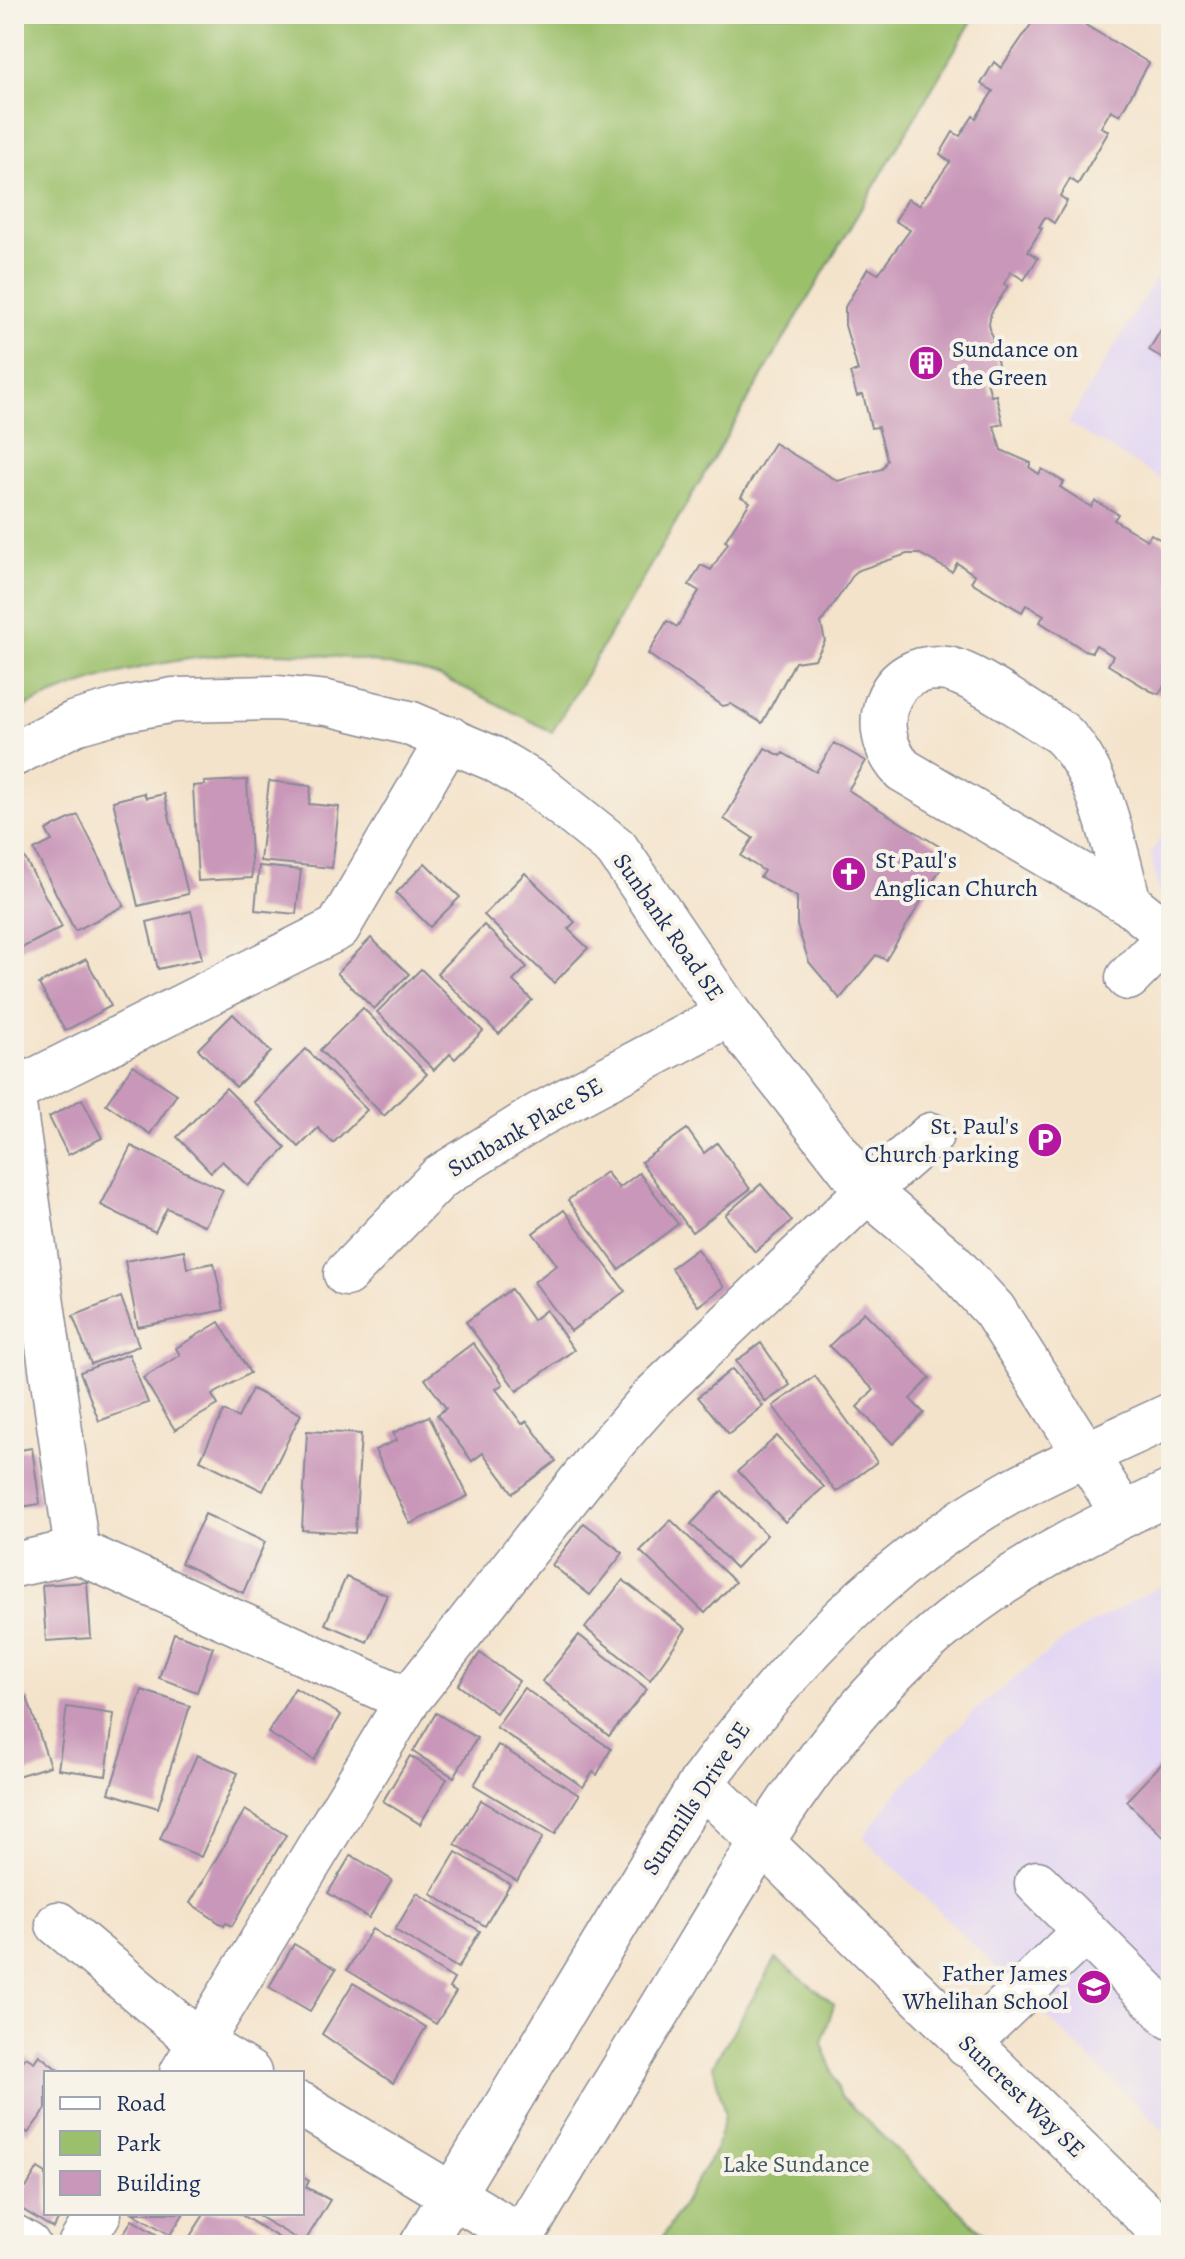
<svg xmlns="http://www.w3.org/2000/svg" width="1185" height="2259" font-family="Alegreya,serif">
	<rect width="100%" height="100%" fill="#f7f3e8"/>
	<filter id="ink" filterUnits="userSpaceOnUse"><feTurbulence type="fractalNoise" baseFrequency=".0125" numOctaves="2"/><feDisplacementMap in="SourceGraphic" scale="16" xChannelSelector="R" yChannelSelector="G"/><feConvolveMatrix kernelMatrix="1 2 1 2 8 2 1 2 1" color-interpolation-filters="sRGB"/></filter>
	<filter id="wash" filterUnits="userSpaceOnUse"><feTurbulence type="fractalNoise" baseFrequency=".006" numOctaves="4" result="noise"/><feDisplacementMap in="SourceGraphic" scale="32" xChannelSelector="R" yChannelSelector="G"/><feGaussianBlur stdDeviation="1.8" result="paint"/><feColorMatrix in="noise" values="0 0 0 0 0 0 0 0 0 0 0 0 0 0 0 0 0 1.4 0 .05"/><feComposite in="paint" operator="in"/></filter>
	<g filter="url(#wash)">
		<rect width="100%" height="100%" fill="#f4e3cb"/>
		<g fill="#e1d4f4">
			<polygon points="1171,253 1171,485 1068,423"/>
			<polygon points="1171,820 1171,901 1159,893 1151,854"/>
			<polygon points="1171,1580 1171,2138 863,1837 899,1790 974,1711 1066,1638"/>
		</g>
		<g fill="#9bc06b" stroke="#5b7864" stroke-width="2">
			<path d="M14,14H976L552,732C515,714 476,691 437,676C422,670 405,669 389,665C264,639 129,656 14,712Z"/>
			<polygon points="776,1959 834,2004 822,2043 841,2096 995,2245 658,2245 716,2149 725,2115 713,2065"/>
		</g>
		<g id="blocks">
			<g fill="#c997b9">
				<polygon points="1023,14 1067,14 1149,63 1120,115 1111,110 1101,127 1109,131 1078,184 1070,179 1060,196 1067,201 1054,223 1045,217 1039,227 1042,228 1028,251 1038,258 1024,280 1011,272 1004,284 1008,286 991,313 989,324 1001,378 987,381 991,396 996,395 1003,424 994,426 1001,450 1031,463 1029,467 1039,474 1042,469 1064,482 1060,487 1091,507 1095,501 1118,514 1114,520 1147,540 1151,534 1171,546 1171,675 1159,694 1151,691 1108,665 1113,656 1096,645 1092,652 1084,650 1040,622 1044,615 1026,605 1022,612 971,582 975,575 957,563 952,572 920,554 907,554 856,571 821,623 825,641 815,659 795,662 762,723 731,704 723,706 648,654 667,621 677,627 699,591 689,585 701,565 711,570 728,543 725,541 750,502 741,497 774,443 838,481 882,469 887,460 878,427 871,428 863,394 857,396 850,373 858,371 845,325 845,307 868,268 878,274 910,230 895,221 908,199 919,205 950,162 940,154 953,132 960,136 973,116 976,118 993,91 981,84 994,62 1001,68 1032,23 1022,17"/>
				<polygon points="1171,313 1171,363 1149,350"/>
				<polygon points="834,743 866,761 848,790 950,853 886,960 876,955 840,999 809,962 797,925 797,897 760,877 764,871 741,856 753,838 724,819 765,748 781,756 783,753 816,772"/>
				<polygon points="247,780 252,878 198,881 193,786 205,785 204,782"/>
				<polygon points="269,781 311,786 309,804 339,807 332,868 260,861"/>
				<polygon points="144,793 146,798 164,794 188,894 138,906 113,801"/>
				<polygon points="78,815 124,906 75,931 34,850 52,841 46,830"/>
				<polygon points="23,855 62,927 14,952 14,860"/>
				<polygon points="425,863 460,897 430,927 396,893"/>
				<polygon points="259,866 301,870 296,914 255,910"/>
				<polygon points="525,873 575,922 568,929 588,948 554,983 484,915"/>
				<polygon points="191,911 202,959 158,969 147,922"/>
				<polygon points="484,925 527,967 513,981 532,1000 499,1034 437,973"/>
				<polygon points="371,938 409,974 374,1009 337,973"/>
				<polygon points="86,959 111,1006 65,1031 39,984"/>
				<polygon points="421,969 483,1031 455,1059 450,1054 434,1070 377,1012"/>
				<polygon points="363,1008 427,1074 384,1116 320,1050"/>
				<polygon points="233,1014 271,1052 236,1087 198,1049"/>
				<polygon points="306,1049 367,1110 333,1143 318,1128 299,1147 254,1102"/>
				<polygon points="133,1065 177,1094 150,1134 106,1104"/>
				<polygon points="226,1088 286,1148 248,1186 222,1161 211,1172 177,1137"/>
				<polygon points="82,1099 102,1138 68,1155 49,1117"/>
				<polygon points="687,1129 704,1153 717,1143 750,1189 692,1232 641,1162"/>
				<polygon points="131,1146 223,1190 205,1226 167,1208 155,1232 101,1205"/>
				<polygon points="606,1172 619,1188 639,1173 678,1224 619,1269 568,1200"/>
				<polygon points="761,1184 792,1221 755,1252 725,1215"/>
				<polygon points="564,1210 625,1291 571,1331 534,1282 557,1265 533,1233"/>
				<polygon points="697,1249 724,1287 698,1306 671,1268"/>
				<polygon points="184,1250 187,1268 214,1263 224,1310 138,1327 125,1261"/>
				<polygon points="511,1289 533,1320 546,1310 574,1350 517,1391 466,1322"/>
				<polygon points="121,1297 139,1346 91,1364 73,1316"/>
				<polygon points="864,1312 930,1378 910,1399 924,1413 893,1444 857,1407 874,1390 829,1346"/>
				<polygon points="219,1322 250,1373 212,1395 218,1405 175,1430 143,1378 180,1355 176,1348"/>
				<polygon points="473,1343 503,1384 496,1389 522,1424 527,1421 556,1461 513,1493 483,1453 472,1461 437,1415 446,1408 425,1379"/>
				<polygon points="761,1343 790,1385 766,1402 736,1361"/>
				<polygon points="129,1354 148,1403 99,1421 80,1372"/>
				<polygon points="732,1369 763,1406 729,1434 698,1397"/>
				<polygon points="815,1376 877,1462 836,1492 773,1406"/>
				<polygon points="252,1389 301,1414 263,1491 200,1460 224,1411 238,1418"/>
				<polygon points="429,1416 468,1496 410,1524 375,1450 397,1440 393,1433"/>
				<polygon points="307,1431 361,1434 355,1533 302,1530"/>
				<polygon points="777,1436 824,1487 785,1522 738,1471"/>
				<polygon points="32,1448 40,1504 14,1508 14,1451"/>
				<polygon points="722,1491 767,1535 736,1568 691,1524"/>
				<polygon points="205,1514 265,1542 243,1593 181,1563"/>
				<polygon points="671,1520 735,1582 705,1613 640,1551"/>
				<polygon points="584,1523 623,1553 590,1595 552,1565"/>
				<polygon points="346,1577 387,1595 367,1642 325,1624"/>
				<polygon points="623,1580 686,1629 650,1680 585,1628"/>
				<polygon points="87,1582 91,1638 46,1641 42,1585"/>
				<polygon points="174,1633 213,1647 197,1692 159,1678"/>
				<polygon points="579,1635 647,1689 609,1736 542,1681"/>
				<polygon points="480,1653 519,1681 496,1713 458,1685"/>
				<polygon points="295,1688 341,1715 314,1760 268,1733"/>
				<polygon points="524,1688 611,1749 597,1775 593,1772 583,1787 496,1727"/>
				<polygon points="142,1690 190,1706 158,1808 109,1793"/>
				<polygon points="27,1697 50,1766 14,1777 14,1702"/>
				<polygon points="67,1707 114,1714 106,1776 58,1769"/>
				<polygon points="436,1713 477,1738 454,1777 413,1752"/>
				<polygon points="498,1745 579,1795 555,1834 474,1785"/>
				<polygon points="1171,1754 1171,1844 1126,1801"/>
				<polygon points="197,1755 238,1773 201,1857 160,1839"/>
				<polygon points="410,1756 447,1779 420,1824 383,1801"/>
				<polygon points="481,1800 543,1837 517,1881 455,1844"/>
				<polygon points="245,1810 286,1835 232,1926 226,1923 224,1926 190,1903"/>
				<polygon points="456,1852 510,1884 485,1926 431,1894"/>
				<polygon points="351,1855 392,1880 369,1918 328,1893"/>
				<polygon points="417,1893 480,1931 458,1968 395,1930"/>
				<polygon points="372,1929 454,1979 449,1988 456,1992 436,2024 347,1970"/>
				<polygon points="294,1944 336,1969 310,2011 269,1987"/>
				<polygon points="353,1983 426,2027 393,2083 322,2034"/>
				<polygon points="39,2055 62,2073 46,2073 46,2109 28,2133 14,2123 14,2073 26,2057 34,2062"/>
				<polygon points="38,2168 46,2173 46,2213 63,2213 53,2228 15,2205 14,2189 21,2186 26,2188"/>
				<polygon points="302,2177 309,2181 306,2187 330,2200 304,2243 253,2213 302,2213"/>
				<polygon points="133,2213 184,2213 170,2235"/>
				<polygon points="205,2213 238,2213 291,2245 194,2245 187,2241"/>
				<polygon points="132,2220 174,2245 116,2245"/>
			</g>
		</g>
	</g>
	<g filter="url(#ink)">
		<use href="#blocks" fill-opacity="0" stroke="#888994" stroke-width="2"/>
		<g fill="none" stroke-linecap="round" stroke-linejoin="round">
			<g stroke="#888994" stroke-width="47">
				<g id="minor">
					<polyline points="14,754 75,723 124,709 174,700 276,698 327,703 409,723 494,759 537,785 616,848 729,1014 867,1191 945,1257 994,1310 1124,1515"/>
					<path d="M1129,903C1115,851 1101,770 1061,733C1034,717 975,674 947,669C886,660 864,730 903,770L1129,903L1171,937"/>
					<polyline points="1128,978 1170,936"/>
					<polyline points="14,1091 338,928 449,738"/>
					<polyline points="14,1105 77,1551"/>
					<polyline points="346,1274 440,1177 539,1115 729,1014"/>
					<polyline points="14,1565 77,1551 408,1700"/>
					<polyline points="701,1783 1171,2240"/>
					<polyline points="58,1924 200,2043 249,2073"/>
					<polyline points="1085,1931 1171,2017"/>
					<polyline points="967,2044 1085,1931 1037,1883"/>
					<polyline points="182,2073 408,1700 594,1464 654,1396 867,1191 931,1135"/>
					<polyline points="302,2105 522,2237"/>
					<polyline points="14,2237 28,2245"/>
					<polyline points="80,2245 99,2213"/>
					<path d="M422,2245L701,1783C786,1667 885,1561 1012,1491C1064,1463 1118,1440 1171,1415"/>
					<path d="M517,2245C569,2156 624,2069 677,1981C752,1857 825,1726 937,1632C1008,1572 1088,1531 1171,1492"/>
				</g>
			</g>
			<use href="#minor" stroke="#fff" stroke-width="44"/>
		</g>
	</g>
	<defs>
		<g id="building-disc" transform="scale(1.8)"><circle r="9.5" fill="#b5179e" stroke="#f7f3e8"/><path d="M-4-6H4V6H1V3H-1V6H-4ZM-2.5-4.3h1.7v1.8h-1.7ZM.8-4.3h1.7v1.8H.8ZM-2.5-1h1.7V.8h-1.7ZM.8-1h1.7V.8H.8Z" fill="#fff"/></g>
		<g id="church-disc" transform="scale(1.8)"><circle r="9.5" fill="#b5179e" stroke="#f7f3e8"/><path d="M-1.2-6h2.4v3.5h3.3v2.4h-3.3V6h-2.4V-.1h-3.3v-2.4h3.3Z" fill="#fff"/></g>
		<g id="parking-disc" transform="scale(1.8)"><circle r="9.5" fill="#b5179e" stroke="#f7f3e8"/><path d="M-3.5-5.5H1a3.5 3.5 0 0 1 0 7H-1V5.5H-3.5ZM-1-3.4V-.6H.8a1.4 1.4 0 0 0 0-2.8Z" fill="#fff"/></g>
		<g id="school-disc" transform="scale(1.8)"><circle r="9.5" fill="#b5179e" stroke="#f7f3e8"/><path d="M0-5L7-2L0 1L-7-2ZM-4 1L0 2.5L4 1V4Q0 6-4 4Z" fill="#fff"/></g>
	</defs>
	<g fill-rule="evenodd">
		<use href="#building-disc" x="926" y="363"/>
		<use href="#church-disc" x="849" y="874"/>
		<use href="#parking-disc" x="1045" y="1140"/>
		<use href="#school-disc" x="1094" y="1987"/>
	</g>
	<g text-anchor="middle" stroke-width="8" stroke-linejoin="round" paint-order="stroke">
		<g font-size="24" fill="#1b2f5e" stroke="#f7f3e8" text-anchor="start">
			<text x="952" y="357">Sundance on<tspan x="952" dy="28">the Green</tspan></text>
			<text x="875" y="868">St Paul's<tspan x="875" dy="28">Anglican Church</tspan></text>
			<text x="1019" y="1134" text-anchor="end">St. Paul's<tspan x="1019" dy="28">Church parking</tspan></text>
			<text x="1068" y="1981" text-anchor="end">Father James<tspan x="1068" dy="28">Whelihan School</tspan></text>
		</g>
		<g font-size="24" fill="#1b2f5e" stroke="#f7f3e8">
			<text transform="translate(669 927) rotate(55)" y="8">Sunbank Road SE</text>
			<text transform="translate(525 1127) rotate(-30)" y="8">Sunbank Place SE</text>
			<text transform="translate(696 1798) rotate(-57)" y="8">Sunmills Drive SE</text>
			<text transform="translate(1022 2096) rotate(44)" y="8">Suncrest Way SE</text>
		</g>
		<g font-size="24" fill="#415a62" stroke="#f7f3e8">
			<text x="796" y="2172">Lake Sundance</text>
		</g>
	</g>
	<rect width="1185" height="2259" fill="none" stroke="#f7f3e8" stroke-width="48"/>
	<rect x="44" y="2071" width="260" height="144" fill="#f7f3e8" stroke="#9fa5b1" stroke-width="2"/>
	<rect x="60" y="2097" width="40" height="12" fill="#ffffff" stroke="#9fa5b1" stroke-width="2"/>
	<text x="116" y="2111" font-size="24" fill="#1b2f5e">Road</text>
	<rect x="60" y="2131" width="40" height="24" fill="#9bc06b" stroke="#9fa5b1" stroke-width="2"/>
	<text x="116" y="2151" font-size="24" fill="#1b2f5e">Park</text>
	<rect x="60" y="2171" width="40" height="24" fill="#c997b9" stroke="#9fa5b1" stroke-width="2"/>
	<text x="116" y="2191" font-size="24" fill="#1b2f5e">Building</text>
</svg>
